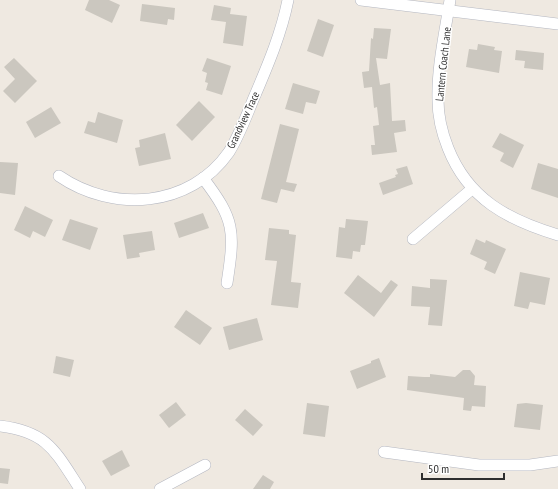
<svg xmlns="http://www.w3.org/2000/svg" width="558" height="489" font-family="'PT Sans Narrow',sans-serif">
	<rect width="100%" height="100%" fill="#efe9e1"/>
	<g fill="#cbc7bf">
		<polygon points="89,0 109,0 120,5 112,23 85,10"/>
		<polygon points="142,4 175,8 174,20 168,19 167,25 140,21"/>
		<polygon points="214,5 231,8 230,14 247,16 243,46 223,43 226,22 211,20"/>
		<polygon points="318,19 334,25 323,57 307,51"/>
		<polygon points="374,28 391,29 387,59 376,58 380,85 390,83 392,121 405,120 406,131 394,133 397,152 372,155 371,145 375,145 373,126 379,125 377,107 374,108 372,87 364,88 362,72 369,71 371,38 373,39"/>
		<polygon points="478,44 495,47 494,50 502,51 499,73 466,67 469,49 477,50"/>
		<polygon points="516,50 544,53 543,70 524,68 525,61 515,60"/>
		<polygon points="14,58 37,81 15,103 3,91 15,79 4,67"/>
		<polygon points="207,58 231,66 222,95 206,90 208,83 205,82 207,73 202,71"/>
		<polygon points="293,83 320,91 316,104 306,102 303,114 285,109"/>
		<polygon points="199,101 215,117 192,141 176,125"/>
		<polygon points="51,107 61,123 35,138 26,122"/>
		<polygon points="98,112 123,120 117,143 84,133 88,121 95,123"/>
		<polygon points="280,124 299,129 286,182 297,184 294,192 281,189 277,203 261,199"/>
		<polygon points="165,133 171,159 139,166 135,148 140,147 139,140"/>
		<polygon points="500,133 524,145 513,168 500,161 504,153 492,147"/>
		<polygon points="0,162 18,163 15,195 0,193"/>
		<polygon points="538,163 558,169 558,198 531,189"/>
		<polygon points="407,166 413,184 383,195 379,183 396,177 395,175 398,174 396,169"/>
		<polygon points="25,206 53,220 45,237 33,231 30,238 14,230"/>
		<polygon points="203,213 209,228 179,238 174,223"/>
		<polygon points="70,219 98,228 90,250 62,240"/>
		<polygon points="346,219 368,221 365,245 361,245 360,252 353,251 352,259 336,257 339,227 345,228"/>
		<polygon points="269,228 289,230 289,234 296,235 291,282 301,283 298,308 271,305 277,261 265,260"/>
		<polygon points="152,231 155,250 139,253 140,257 127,259 123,235"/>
		<polygon points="476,239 485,243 486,240 506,249 495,274 484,269 487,262 470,254"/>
		<polygon points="520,272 550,278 545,305 530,302 528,309 514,306"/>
		<polygon points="358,275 381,293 391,280 398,285 374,317 344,293"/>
		<polygon points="430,279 447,280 442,326 428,325 430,307 411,306 412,286 430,288"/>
		<polygon points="186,310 212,328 200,345 174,327"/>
		<polygon points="257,318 263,340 229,350 223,327"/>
		<polygon points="56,356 74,360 70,377 53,373"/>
		<polygon points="379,358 386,377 357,389 350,371 371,363 371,361"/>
		<polygon points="463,370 470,370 475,376 474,385 486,386 485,407 472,406 471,411 463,410 464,398 407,390 408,376 424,377 430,377 430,374 455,377"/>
		<polygon points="176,402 186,415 169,428 159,415"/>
		<polygon points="307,403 329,406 325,437 303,434"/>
		<polygon points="526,403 543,405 540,430 514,427 517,404"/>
		<polygon points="245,409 263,425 253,436 235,420"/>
		<polygon points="122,450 130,466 111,476 102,461"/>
		<polygon points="0,468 10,469 8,484 0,483"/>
		<polygon points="263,475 274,482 270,489 253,489"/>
	</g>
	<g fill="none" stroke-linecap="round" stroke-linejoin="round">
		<g stroke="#b4b7c1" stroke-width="12">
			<g id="street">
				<polyline points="361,0 558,24"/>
				<path d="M450,0C445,33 437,67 438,100C438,116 442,133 448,148C468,199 508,220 558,235"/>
				<path d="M59,176C113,213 190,208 229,152C239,136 246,117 253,100C267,67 281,35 288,0"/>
				<path d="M203,178C235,220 235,231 227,283"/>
				<polyline points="413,239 472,189"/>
				<path d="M0,426C48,432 55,451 80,489"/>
				<polyline points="384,452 479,465 530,465 558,461"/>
				<polyline points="160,489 205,465"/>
			</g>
		</g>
		<use href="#street" stroke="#fff" stroke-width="11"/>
	</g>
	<g text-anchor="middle" stroke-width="3" stroke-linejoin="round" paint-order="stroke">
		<g font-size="11" fill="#2e2e2e" stroke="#fff">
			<text transform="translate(443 64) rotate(-84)" y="4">Lantern Coach Lane</text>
			<text transform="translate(243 120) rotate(-65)" y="4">Grandview Trace</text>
		</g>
	</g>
	<path d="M422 473v6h82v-6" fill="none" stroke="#2e2e2e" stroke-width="2"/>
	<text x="428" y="473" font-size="12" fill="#2e2e2e" stroke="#ffffff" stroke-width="3" paint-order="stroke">50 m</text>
</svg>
